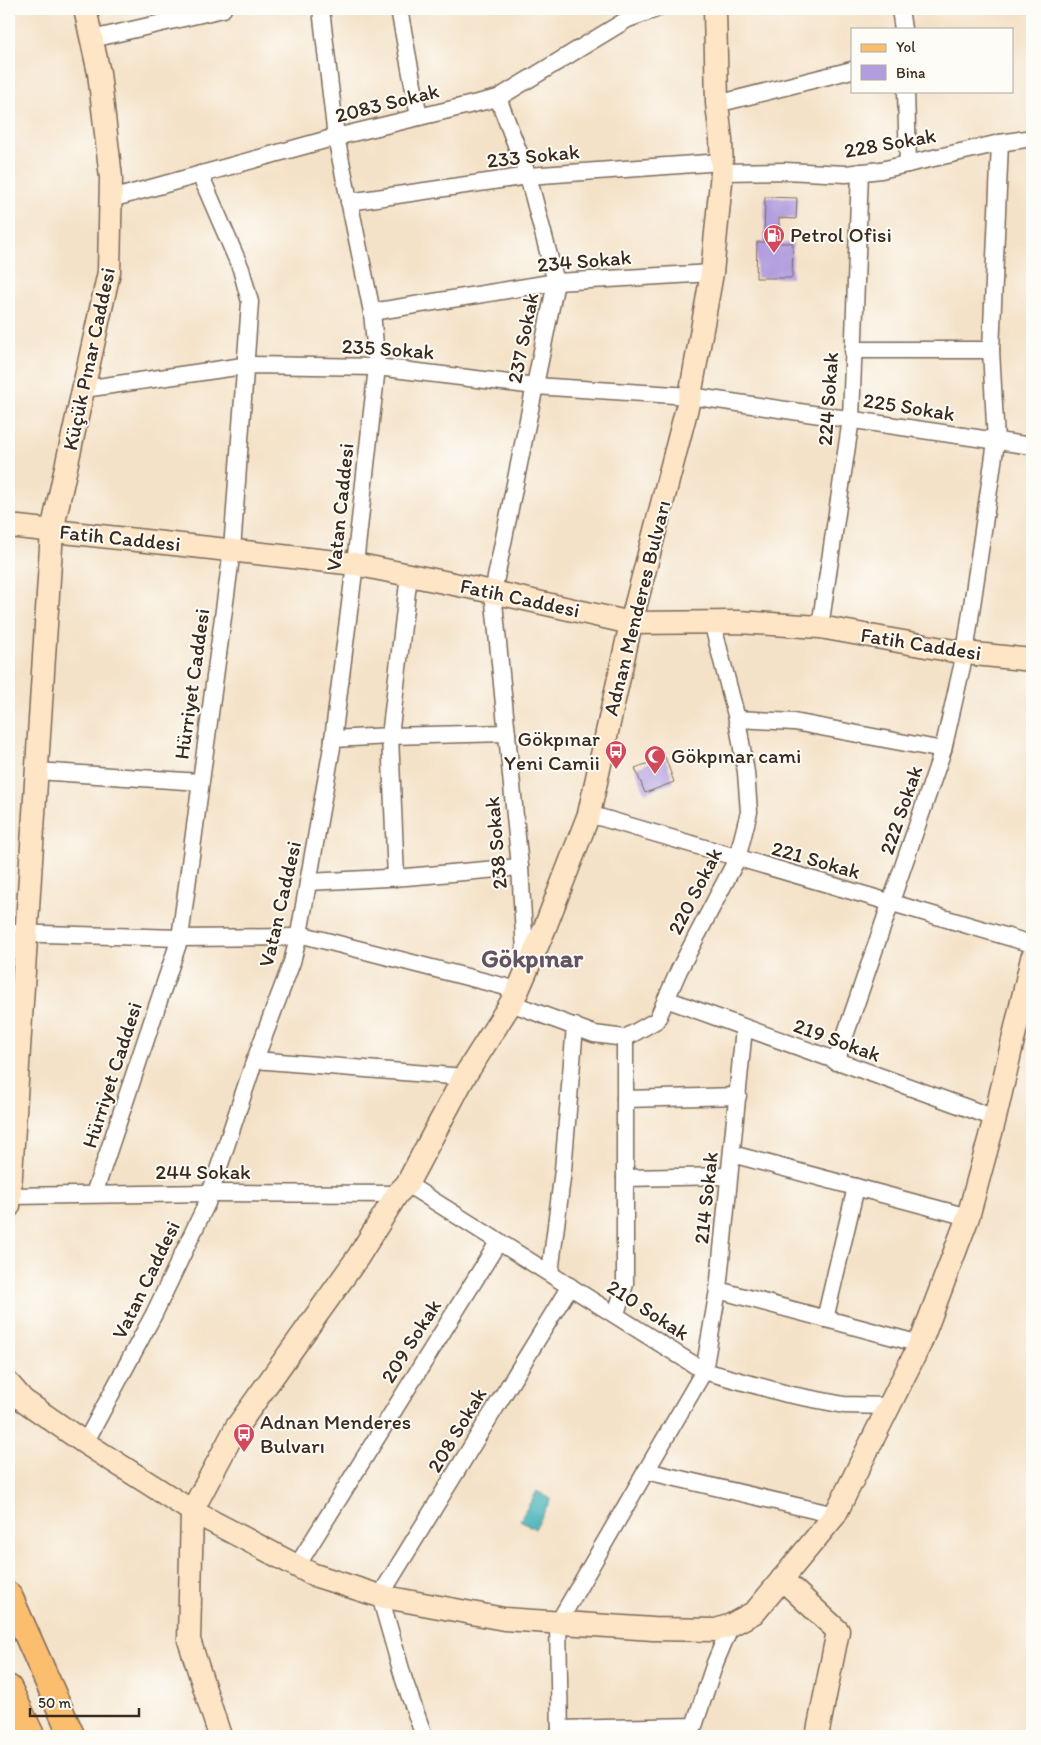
<svg xmlns="http://www.w3.org/2000/svg" width="1041" height="1745" font-family="Itim,sans-serif">
	<rect width="100%" height="100%" fill="#fdfcf7"/>
	<filter id="ink" filterUnits="userSpaceOnUse"><feTurbulence type="fractalNoise" baseFrequency=".02" numOctaves="2"/><feDisplacementMap in="SourceGraphic" scale="10" xChannelSelector="R" yChannelSelector="G"/><feConvolveMatrix kernelMatrix="1 2 1 2 8 2 1 2 1" color-interpolation-filters="sRGB"/></filter>
	<filter id="wash" filterUnits="userSpaceOnUse"><feTurbulence type="fractalNoise" baseFrequency=".0096" numOctaves="4" result="noise"/><feDisplacementMap in="SourceGraphic" scale="20" xChannelSelector="R" yChannelSelector="G"/><feGaussianBlur stdDeviation="1.12" result="paint"/><feColorMatrix in="noise" values="0 0 0 0 0 0 0 0 0 0 0 0 0 0 0 0 0 1.4 0 .05"/><feComposite in="paint" operator="in"/></filter>
	<g filter="url(#wash)">
		<rect width="100%" height="100%" fill="#f4e2c8"/>
		<polygon fill="#3fb0b6" stroke="#3d6d6a" points="537,1491 551,1499 535,1529 520,1520"/>
		<g id="blocks">
			<g fill="#b19ede">
				<polygon points="765,197 797,198 796,219 779,218 779,243 793,243 792,278 756,278 757,242 764,242"/>
				<polygon points="665,757 674,782 645,793 635,768"/>
			</g>
		</g>
	</g>
	<g filter="url(#ink)">
		<use href="#blocks" fill-opacity="0" stroke="#7c6a5a" stroke-width="1"/>
		<g fill="none" stroke-linecap="round" stroke-linejoin="round">
			<g stroke="#7c6a5a" stroke-width="19">
				<g id="street">
					<polyline points="399,9 419,117"/>
					<polyline points="900,9 903,29"/>
					<polyline points="92,39 223,9"/>
					<polyline points="906,91 908,164"/>
					<polyline points="498,98 528,176 556,282 493,592 520,867 526,969"/>
					<polyline points="729,101 852,70"/>
					<polyline points="722,172 785,171 846,174 881,170 1000,143 1032,138"/>
					<polyline points="111,199 336,137 498,98 628,19 656,9"/>
					<polyline points="349,202 528,176 722,162"/>
					<polyline points="372,312 556,282 712,273"/>
					<polyline points="853,350 991,350"/>
					<polyline points="84,389 250,365 377,367 535,386 690,396 1032,446"/>
					<polyline points="820,627 851,419 860,172"/>
					<polyline points="737,719 794,722 943,750"/>
					<polyline points="333,739 390,736 507,733"/>
					<polyline points="37,771 200,782"/>
					<polyline points="589,814 1032,944"/>
					<polyline points="396,878 390,736 409,575"/>
					<polyline points="308,882 406,877 520,867"/>
					<polyline points="9,933 180,938 299,937"/>
					<polyline points="299,934 518,990"/>
					<polyline points="666,999 995,1118"/>
					<polyline points="511,1003 594,1034 625,1038 657,1020 679,970 737,859 749,812 746,772 737,719 712,622"/>
					<polyline points="255,1060 464,1077"/>
					<polyline points="836,1062 943,750 965,653 996,442 991,350 1000,143"/>
					<polyline points="625,1099 738,1096"/>
					<polyline points="732,1154 968,1217"/>
					<polyline points="625,1178 729,1176"/>
					<polyline points="407,1184 704,1371 787,1394 844,1405 890,1406"/>
					<polyline points="94,1194 180,938 232,550 250,302 241,269 200,174"/>
					<polyline points="10,1196 210,1193 397,1194"/>
					<polyline points="550,1273 563,1170 575,1026"/>
					<polyline points="718,1290 920,1344"/>
					<polyline points="616,1314 625,1284 625,1038"/>
					<polyline points="825,1319 856,1187"/>
					<polyline points="85,1443 154,1314 207,1203 253,1065 292,962 299,934 332,747 355,564 377,367 372,312 336,137 321,9"/>
					<polyline points="646,1471 835,1515"/>
					<polyline points="297,1566 499,1241"/>
					<polyline points="560,1729 694,1726 715,1663 731,1625"/>
					<polyline points="424,1736 404,1680 380,1596 570,1286"/>
					<polyline points="560,1736 558,1623 704,1371 718,1290 744,1028"/>
				</g>
			</g>
			<g stroke="#7c6a5a" stroke-width="25">
				<g id="secondary">
					<polyline points="9,526 355,564 493,592 631,623 738,622 820,627 965,653 1032,660"/>
					<polyline points="9,1206 52,531 109,272 111,178 99,73 85,9"/>
					<polyline points="9,1384 23,1400 85,1443 192,1511 314,1575 380,1596 504,1619 653,1629 716,1630 731,1625 755,1612 835,1515 920,1344 968,1217 995,1118 1032,958"/>
					<polyline points="782,1579 838,1631 817,1736"/>
					<polyline points="220,1736 189,1640 192,1511 236,1428 358,1257 397,1194 407,1184 464,1077 511,1003 518,990 544,930 589,814 631,623 690,396 712,273 722,172 721,140 717,103 715,9"/>
				</g>
			</g>
			<g stroke="#7c6a5a" stroke-width="28">
				<g id="primary">
					<polyline points="9,1595 72,1736"/>
					<polyline points="9,1688 32,1736"/>
				</g>
			</g>
			<use href="#street" stroke="#fff" stroke-width="16"/>
			<use href="#secondary" stroke="#fde5c5" stroke-width="22"/>
			<use href="#primary" stroke="#fbbd6e" stroke-width="25"/>
		</g>
	</g>
	<defs>
		<g id="fuel-pin" transform="scale(1.125)"><path d="M0 17L-7.5 6A9.5 9.5 0 1 1 7.5 6Z" fill="#d1495b" stroke="#fdfcf7"/><path d="M-5.5-6h7V0h2V4h1.3V-2.5L3-4.5l.8-.8L6-3V5H2.5V1h-1V6h-7ZM-4.2-4.7v3.2H.2V-4.7Z" fill="#fff"/></g>
		<g id="bus-pin" transform="scale(1.125)"><path d="M0 17L-7.5 6A9.5 9.5 0 1 1 7.5 6Z" fill="#d1495b" stroke="#fdfcf7"/><path d="M-5-6H5V4H4V6H2V4H-2V6H-4V4H-5ZM-3.5-4V0h7V-4ZM-3.5 1.2v1.5H-2V1.2ZM2 1.2v1.5H3.5V1.2Z" fill="#fff"/></g>
		<g id="mosque-pin" transform="scale(1.125)"><path d="M0 17L-7.5 6A9.5 9.5 0 1 1 7.5 6Z" fill="#d1495b" stroke="#fdfcf7"/><path d="M3.5-4.9A6 6 0 1 0 3.5 4.9A5 5 0 1 1 3.5-4.9Z" fill="#fff"/></g>
	</defs>
	<g fill-rule="evenodd">
		<use href="#fuel-pin" x="774" y="235"/>
		<use href="#bus-pin" x="616" y="751"/>
		<use href="#mosque-pin" x="655" y="756"/>
		<use href="#bus-pin" x="244" y="1434"/>
	</g>
	<g text-anchor="middle" stroke-width="4" stroke-linejoin="round" paint-order="stroke">
		<g font-size="21" fill="#3b2a1e" stroke="#fdfcf7">
			<text transform="translate(387 103) rotate(-14)" y="7">2083 Sokak</text>
			<text transform="translate(890 143) rotate(-10)" y="7">228 Sokak</text>
			<text transform="translate(533 156) rotate(-6)" y="7">233 Sokak</text>
			<text transform="translate(584 261) rotate(-5)" y="7">234 Sokak</text>
			<text transform="translate(523 338) rotate(-79)" y="7">237 Sokak</text>
			<text transform="translate(388 349) rotate(4)" y="7">235 Sokak</text>
			<text transform="translate(89 359) rotate(-78)" y="7">Küçük Pınar Caddesi</text>
			<text transform="translate(828 399) rotate(-86)" y="7">224 Sokak</text>
			<text transform="translate(909 407) rotate(9)" y="7">225 Sokak</text>
			<text transform="translate(340 507) rotate(-84)" y="7">Vatan Caddesi</text>
			<text transform="translate(120 538) rotate(6)" y="7">Fatih Caddesi</text>
			<text transform="translate(520 598) rotate(12)" y="7">Fatih Caddesi</text>
			<text transform="translate(637 608) rotate(-76)" y="7">Adnan Menderes Bulvarı</text>
			<text transform="translate(921 644) rotate(9)" y="7">Fatih Caddesi</text>
			<text transform="translate(192 684) rotate(-82)" y="7">Hürriyet Caddesi</text>
			<text transform="translate(901 810) rotate(-71)" y="7">222 Sokak</text>
			<text transform="translate(496 843) rotate(-95)" y="7">238 Sokak</text>
			<text transform="translate(816 860) rotate(16)" y="7">221 Sokak</text>
			<text transform="translate(695 891) rotate(-63)" y="7">220 Sokak</text>
			<text transform="translate(280 904) rotate(-77)" y="7">Vatan Caddesi</text>
			<text transform="translate(837 1040) rotate(20)" y="7">219 Sokak</text>
			<text transform="translate(112 1075) rotate(-72)" y="7">Hürriyet Caddesi</text>
			<text x="203" y="1179">244 Sokak</text>
			<text transform="translate(706 1198) rotate(-84)" y="7">214 Sokak</text>
			<text transform="translate(146 1280) rotate(-64)" y="7">Vatan Caddesi</text>
			<text transform="translate(648 1310) rotate(33)" y="7">210 Sokak</text>
			<text transform="translate(411 1341) rotate(-58)" y="7">209 Sokak</text>
			<text transform="translate(457 1430) rotate(-59)" y="7">208 Sokak</text>
		</g>
		<g font-size="21" fill="#3b2a1e" stroke="#fdfcf7" text-anchor="start">
			<text x="790" y="242">Petrol Ofisi</text>
			<text x="600" y="746" text-anchor="end">Gökpınar<tspan x="600" dy="24">Yeni Camii</tspan></text>
			<text x="671" y="763">Gökpınar cami</text>
			<text x="260" y="1429">Adnan Menderes<tspan x="260" dy="24">Bulvarı</tspan></text>
		</g>
		<g font-size="26" font-weight="bold" fill="#645361" stroke="#fdfcf7">
			<text x="532" y="967">Gökpınar</text>
		</g>
	</g>
	<rect width="1041" height="1745" fill="none" stroke="#fdfcf7" stroke-width="30"/>
	<rect x="851" y="28" width="162" height="65" fill="#fdfcf7" stroke="#afa8a0"/>
	<rect x="861" y="44" width="25" height="8" fill="#fbbd6e" stroke="#afa8a0"/>
	<text x="896" y="52" font-size="15" fill="#3b2a1e">Yol</text>
	<rect x="861" y="65" width="25" height="15" fill="#b19ede" stroke="#afa8a0"/>
	<text x="896" y="78" font-size="15" fill="#3b2a1e">Bina</text>
	<path d="M30 1708v8h109v-8" fill="none" stroke="#3b2a1e" stroke-width="2.5"/>
	<text x="38" y="1708" font-size="15" fill="#3b2a1e" stroke="#fdfcf7" stroke-width="4" paint-order="stroke">50 m</text>
</svg>
